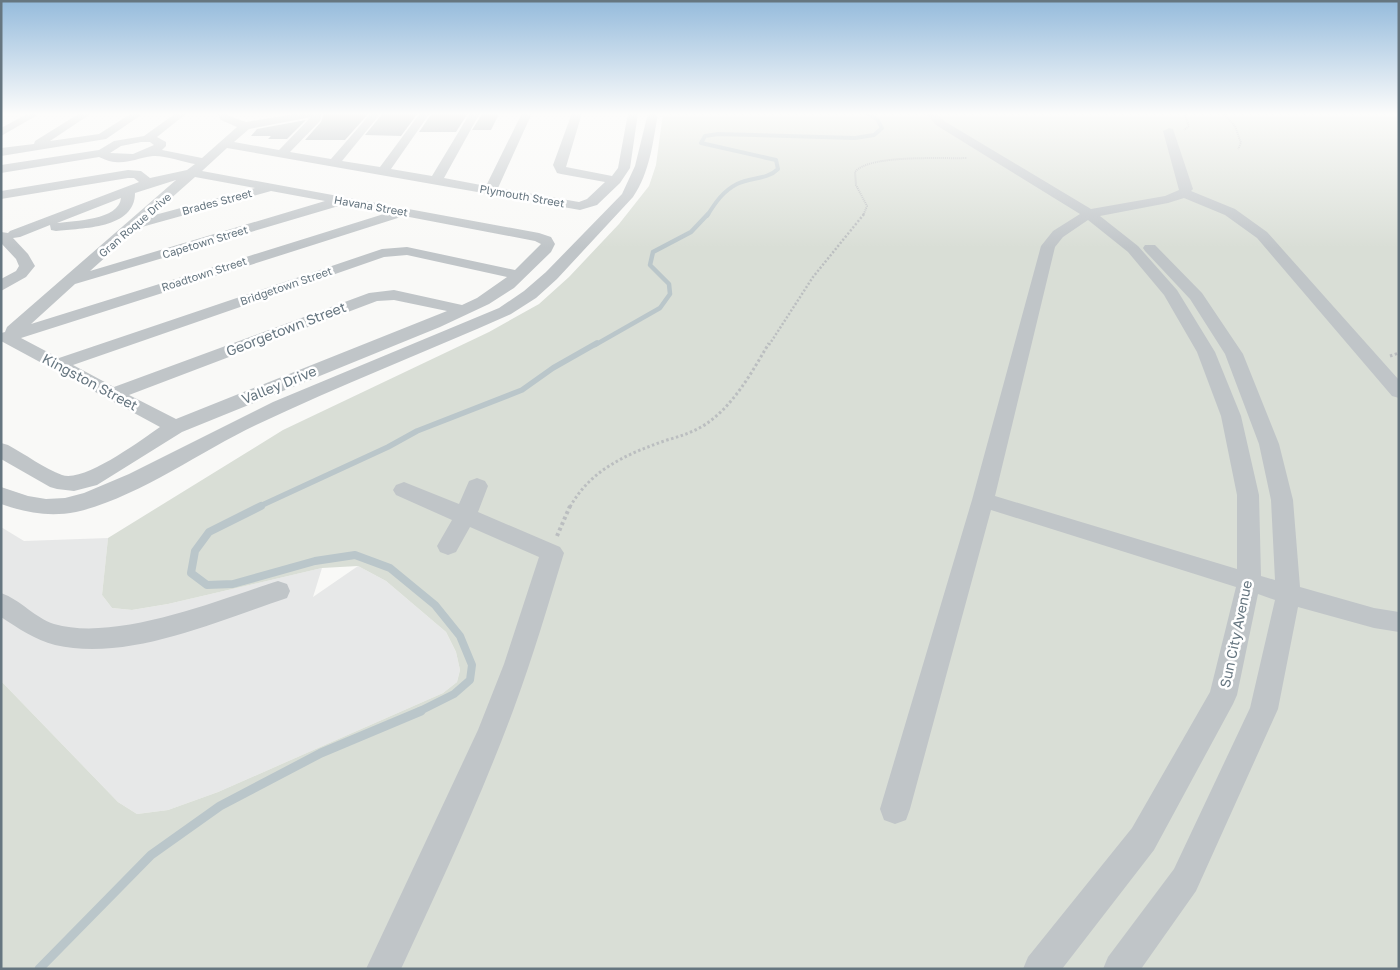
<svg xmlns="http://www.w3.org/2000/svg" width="1400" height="970" font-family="'Golos Text',sans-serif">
	<rect width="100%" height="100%" fill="#f9f9f7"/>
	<polygon fill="#e7e8e8" points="1,527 24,541 108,538 102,595 112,608 132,610 168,604 322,568 313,597 358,566 386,581 446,632 456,652 460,670 457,682 443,693 218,792 168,810 137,814 118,802 1,681"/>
	<polygon fill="#d9ded6" points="663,113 1399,113 1399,969 1,969 1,681 118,802 137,814 168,810 218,792 443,693 457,682 460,670 456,652 446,632 386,581 358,566 322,568 168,604 132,610 112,608 102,595 108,538 283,430 489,332 539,304 569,277 619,224 649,186 656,165"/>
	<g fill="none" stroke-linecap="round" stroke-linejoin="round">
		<path stroke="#bac6ca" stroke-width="4" d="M707,216C715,203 723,191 737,184C751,177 767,180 778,169L776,160L701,143L705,136L718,134L855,138L874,135L882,128L877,119L866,113"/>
		<polyline stroke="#bac6ca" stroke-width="4.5" points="595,345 660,308 670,294 669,284 650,265 653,252 691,232 708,214"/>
		<polyline stroke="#bac6ca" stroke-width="5.5" points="258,507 388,447 417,431 522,390 553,368 597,343"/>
		<polyline stroke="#bac6ca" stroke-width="8" points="261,506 209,532 195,551 191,573 207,585 233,584 315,561 355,555 390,568 435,605 460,636 472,665 470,680 454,694 418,712"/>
		<polyline stroke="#bac6ca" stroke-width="9" points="39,969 151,855 220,806 321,753 421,711"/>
	</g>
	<g fill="#aab2b7">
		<polygon points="324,113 369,113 345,140 305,140 321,122"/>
		<polygon points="383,113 418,113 401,136 365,135"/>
		<polygon points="432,113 468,113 456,132 419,132"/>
		<polygon points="482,114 499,114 491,130 472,130"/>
		<polygon points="306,120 287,139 268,139 271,136 251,136 257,129"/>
	</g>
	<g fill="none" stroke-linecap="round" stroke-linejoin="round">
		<g stroke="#bbbec0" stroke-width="2" stroke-dasharray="1 1" stroke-linecap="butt">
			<polyline points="1184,113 1189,126 1184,130"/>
			<polyline points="1223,113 1235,126 1241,143 1238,149"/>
			<path d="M863,216L867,206L856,185L855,172C869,154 943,159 967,158"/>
		</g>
		<polyline stroke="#bbbec0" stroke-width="2.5" stroke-dasharray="2 2" stroke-linecap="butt" points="769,345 813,277 864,214"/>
		<g stroke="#bbbec0" stroke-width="3" stroke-dasharray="2.5 2.5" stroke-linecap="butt">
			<polyline points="1390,356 1399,353"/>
			<path d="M570,507C591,469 627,454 667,440C681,436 694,432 706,424C734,405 752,372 769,343"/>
		</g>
		<polyline stroke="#bbbec0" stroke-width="4" stroke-dasharray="3 3" stroke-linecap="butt" points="557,536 570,506"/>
		<g fill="#c0c5c8" fill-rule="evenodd">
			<polygon points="29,113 41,113 1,136 1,128"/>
			<polygon points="80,113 92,113 50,141 99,134 132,113 144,113 106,139 1,156 1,148 34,144 35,141"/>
			<path d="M176,113H187L157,137L166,142V146L162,150L202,158L237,127L221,120L218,115L219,113H230L229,116L246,122L299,113H322L320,121L290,152L331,159L371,113H381L342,161L380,167L420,113H430L391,169L432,176L470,113H480L444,178L486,186L522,113H532L498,188L579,202L587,199L605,182L561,174L557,173L553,165L572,113H582L566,167L612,176L618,168L628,113H638L630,168L620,183L597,205L580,210L227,148L202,171L539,233L551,237L555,244L551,252L514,288L489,304L440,327L182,432L97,485L74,491L57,489L50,487L1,459V443L8,445C25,454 45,469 62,475C84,483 141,440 160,427L1,341V333L5,332L7,327L176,180L135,193C135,229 82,228 56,231L51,230L50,225L20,237L13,238L28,254L35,266L26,277L1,291V279L16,271L19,266L16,259L1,243V232L8,233L10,231L139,182L134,178H128L1,199V191L128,170L141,171L150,178L187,170L195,164C184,162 163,155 153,156C131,159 122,168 99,157L1,173V165L99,150L114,141L144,136ZM311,117L279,150L234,142L249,129ZM141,142H150L154,145L133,154L110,153L121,146ZM195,177L255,188L151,216ZM271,191L325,201L90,271L138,228ZM121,198C119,220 74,221 57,223ZM342,205L387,213L31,324L75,284ZM404,216L535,241L541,244L515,270L407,247L382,249L59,358L21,338ZM407,255L507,277L477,298L462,305L394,290L369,293L114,387L73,365L384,257ZM394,300L447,311L176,419L129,395L377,301Z"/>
			<path d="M648,113H658C653,142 650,172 633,197L557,279L536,298L511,314C426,352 340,385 256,425C199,452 137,498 76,512C50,517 26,513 1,504V487L28,496L46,499L65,498L84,493L129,474L273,402L499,308L524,291L546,272L622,194L635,166Z"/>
			<path d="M925,113H936L944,121L1091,209L1165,196L1179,190L1163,131L1169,128L1173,129L1193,189L1191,191L1235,209L1267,232L1399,380V398L1392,396L1257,238L1225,215L1184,198L1168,203L1100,216L1138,246L1177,290L1215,352L1241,416L1259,495L1261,576L1275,580L1271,500L1259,444L1225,354L1190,299L1145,251L1143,248L1145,245H1155L1202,293L1243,354L1279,444L1293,500L1300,587L1374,608L1399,612V632L1374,628L1298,607L1278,709L1196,891L1141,969H1103L1108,957L1174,869L1250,708L1275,600L1258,594L1237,695L1233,704L1154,850L1062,969H1023L1028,957L1132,828L1210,692L1236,587L991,510L910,809L906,820L895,824L884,820L880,809L972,500L1041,246L1053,231L1080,214L936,125ZM1088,220L1128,252L1164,295L1197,352L1221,416L1237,495V569L995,496L1055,247L1063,237Z"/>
			<path d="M477,478L485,481L488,486L478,512L560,547L564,553C548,605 533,657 514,708C481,797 441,883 401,969H366L478,730L504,664L539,557L470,527L456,552L448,555L440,552L437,546L452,520L396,495L393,490L396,485L404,482L459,504L469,481Z"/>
			<path d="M278,581L287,584L290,591L287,598C217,621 128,662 55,645C35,640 18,628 1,617V593C21,600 35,618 54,624C116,642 218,600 278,581Z"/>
		</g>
	</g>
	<linearGradient id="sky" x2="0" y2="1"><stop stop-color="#95bbdc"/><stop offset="0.46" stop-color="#fcfcfb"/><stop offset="1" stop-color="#fcfcfb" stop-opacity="0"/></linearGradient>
	<rect width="1400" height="248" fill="url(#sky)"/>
	<g text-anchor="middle" stroke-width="5" stroke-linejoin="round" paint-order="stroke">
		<g font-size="11" fill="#667680" stroke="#fff">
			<text transform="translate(522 196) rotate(10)" y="4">Plymouth Street</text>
			<text transform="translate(217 202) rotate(-15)" y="4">Brades Street</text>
			<text transform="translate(371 206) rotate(10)" y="4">Havana Street</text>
			<text transform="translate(135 225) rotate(-41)" y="4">Gran Roque Drive</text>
			<text transform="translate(205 242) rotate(-17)" y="4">Capetown Street</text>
			<text transform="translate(204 274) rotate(-18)" y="4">Roadtown Street</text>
			<text transform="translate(286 286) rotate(-19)" y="4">Bridgetown Street</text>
		</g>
		<g font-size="14" fill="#667680" stroke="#fff">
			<text transform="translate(286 329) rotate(-21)" y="5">Georgetown Street</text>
			<text transform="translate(90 382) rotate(28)" y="5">Kingston Street</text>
			<text transform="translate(279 385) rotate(-22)" y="5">Valley Drive</text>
			<text transform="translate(1236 634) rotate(-78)" y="5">Sun City Avenue</text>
		</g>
	</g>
	<rect width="1400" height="970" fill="none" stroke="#667680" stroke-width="5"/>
</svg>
